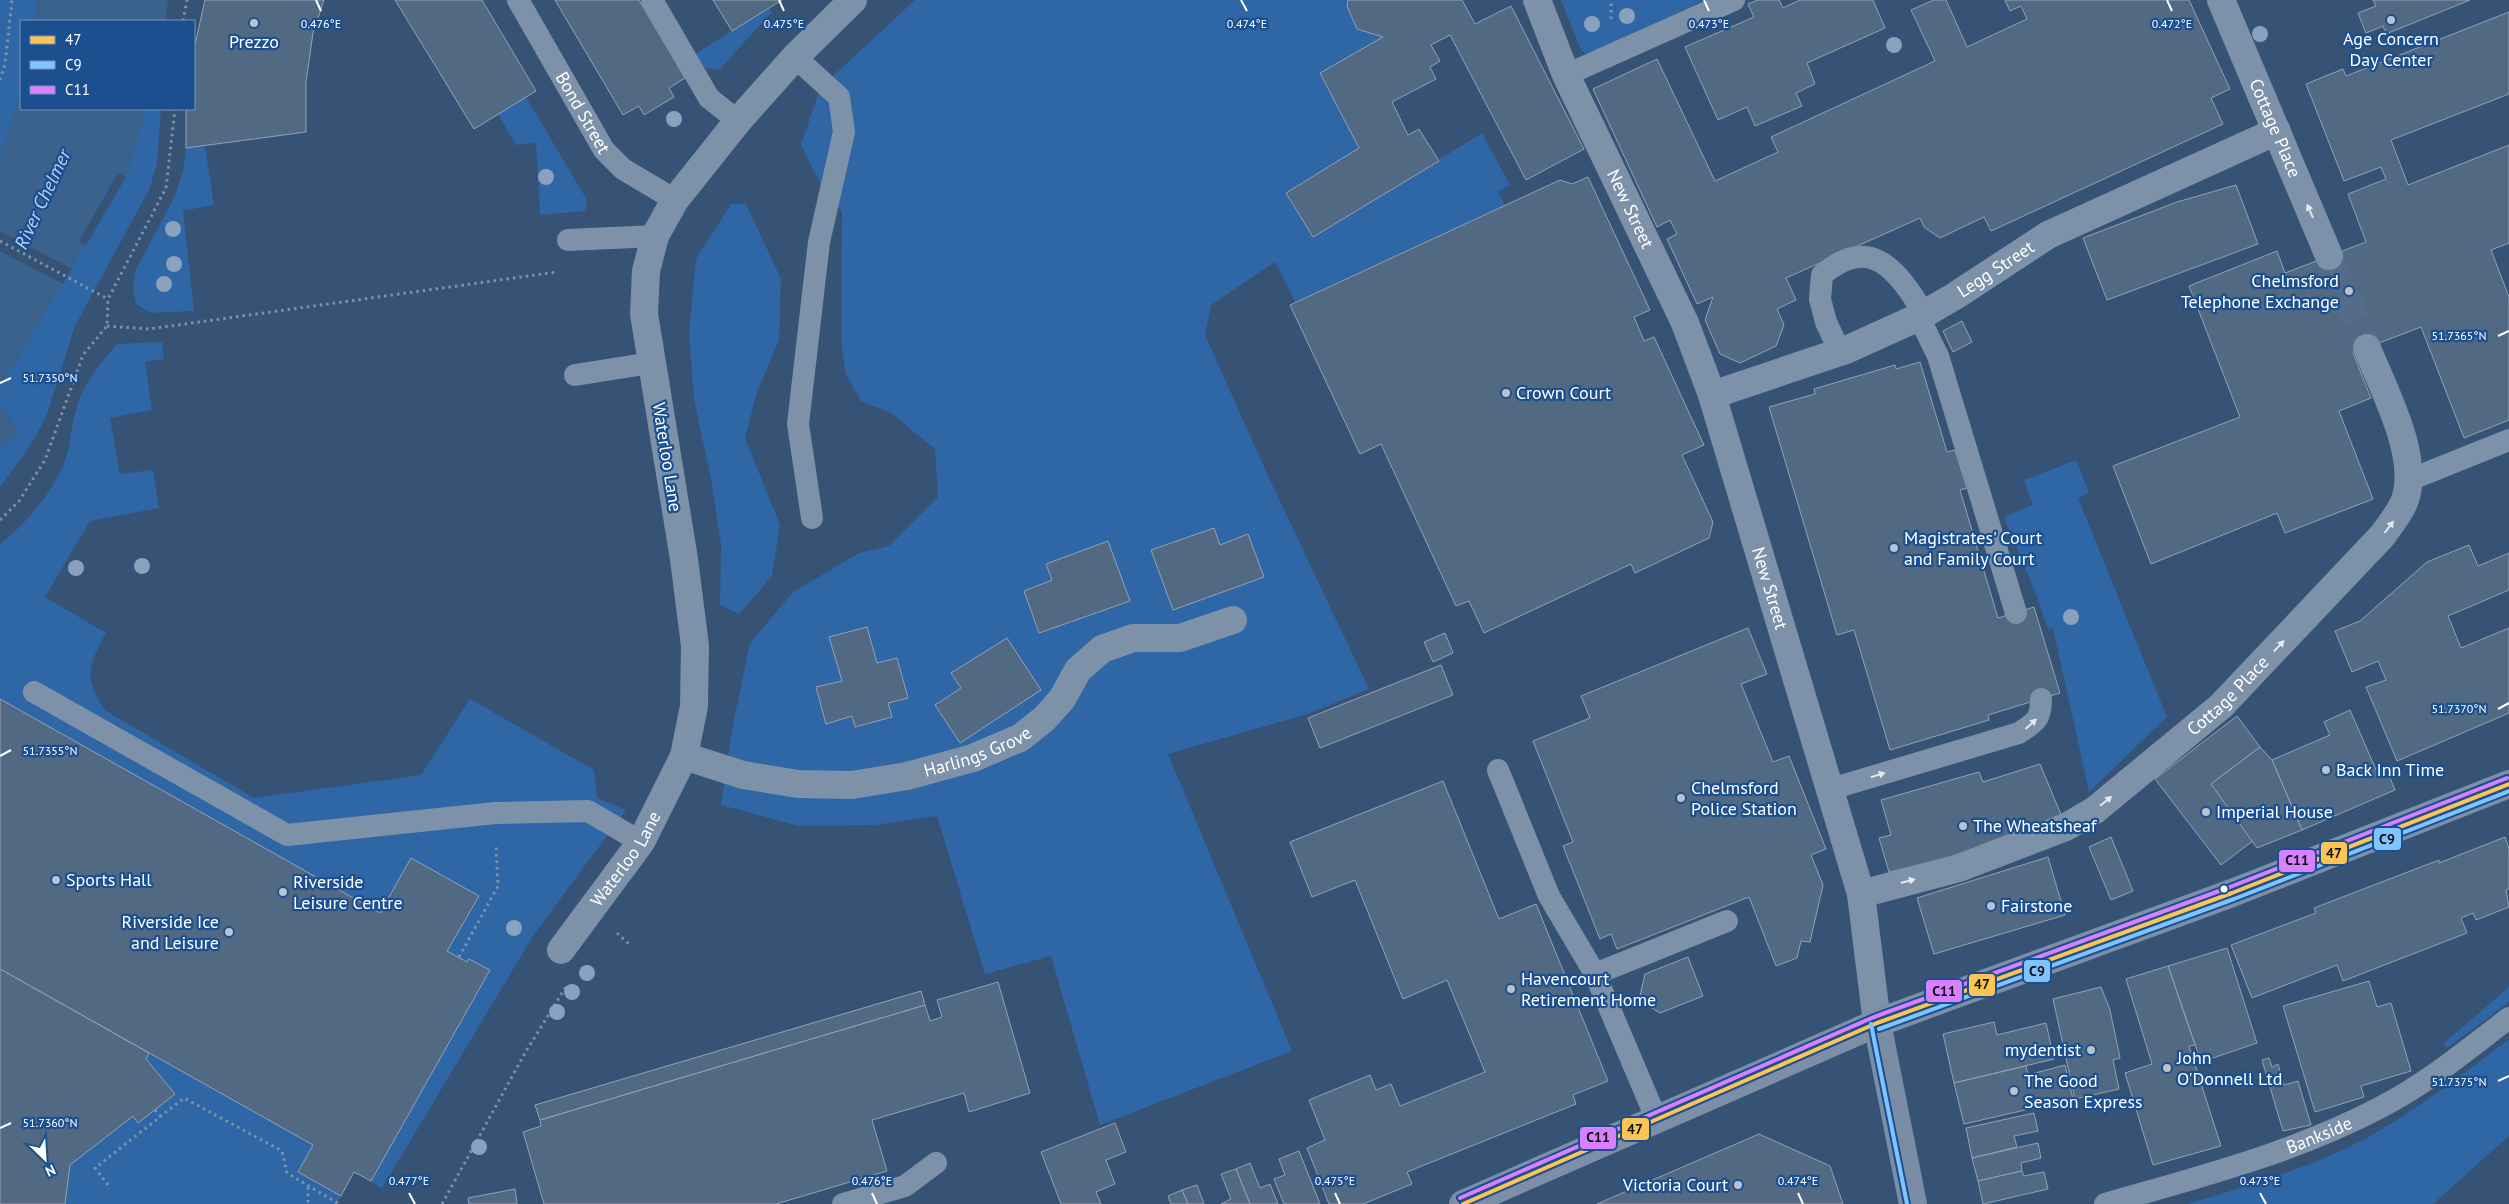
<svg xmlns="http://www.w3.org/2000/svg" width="2509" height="1204" font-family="'PT Sans',sans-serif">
	<rect width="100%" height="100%" fill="#365274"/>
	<g fill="#2f66a5">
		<polygon points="0,0 37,0 36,21 21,21 21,92 0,157"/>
		<polygon points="915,0 1348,0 1347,6 1357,29 1383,37 1359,148 1286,193 1313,237 1482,133 1510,185 1498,191 1505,205 1295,302 1275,262 1211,305 1205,335 1269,478 1369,689 1308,714 1168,754 1292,1051 1100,1125 1051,956 985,974 937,816 875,825 799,826 721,805 733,724 750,643 793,592 859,553 889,546 938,497 935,449 891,413 861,401 846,374 841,342 842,212 822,187 801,145 820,88"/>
		<polygon points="1561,0 1705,0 1591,53 1585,53 1581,50"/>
		<polygon points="769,8 772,12 719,70 703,68 695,54"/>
		<polygon points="526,97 587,200 585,211 540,215 536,143 516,145 498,114"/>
		<polygon points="145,109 161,109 157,164 149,190 75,326 46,417 30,446 0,487 0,443 2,446 19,433 0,403 0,388 128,170"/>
		<polygon points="205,146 214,205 183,211 194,311 150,313 136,304 133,288 136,269 174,198 183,172 186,148"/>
		<polygon points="731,204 746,204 781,279 779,340 757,392 745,438 780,525 772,576 739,614 720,605 721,545 711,479 694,399 689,332 696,259"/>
		<path d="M162,342L164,359L145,362L152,410L110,418L120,474L153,470L159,508L90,521L45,597L106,633C88,665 83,680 106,711L254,798L421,775L470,699L594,770L597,798L626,810L533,936L382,1188L354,1172L337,1204H0V544C25,525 50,495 63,466C72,444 71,417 81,395C90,376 103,360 117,344Z"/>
		<polygon points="2076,460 2089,493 2078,498 2167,717 2089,792 2053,628 2048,629 2036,594 2004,517 2033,505 2024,480"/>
		<polygon points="2509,987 2509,1002 2447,1048 2443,1044"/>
		<path d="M2509,1039V1136L2433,1204H2188C2254,1183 2323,1165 2382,1129C2427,1102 2468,1070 2509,1039Z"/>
	</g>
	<g fill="#3b618d">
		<polygon points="37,0 168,0 165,21 36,21"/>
		<polygon points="21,92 21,109 145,109 128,170 0,388 0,157"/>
		<polygon points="0,403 19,434 2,446 0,443"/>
	</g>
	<g fill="#365274">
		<polygon points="118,173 126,177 86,245 79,241"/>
		<polygon points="0,231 72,269 63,284 0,251"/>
	</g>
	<g fill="#526984" stroke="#92a2b6">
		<polygon points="205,0 324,0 313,33 306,82 306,132 186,148 186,109 194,109 194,49"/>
		<polygon points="395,0 482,0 536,91 474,129"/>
		<polygon points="555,0 639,0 685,78 669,88 674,97 644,115 639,106 623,115"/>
		<polygon points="713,0 782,0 732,31"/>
		<polygon points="1348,0 1462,0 1475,24 1511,6 1584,149 1526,180 1450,35 1431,45 1440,61 1430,67 1436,79 1392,102 1408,135 1419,129 1439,161 1313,237 1286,193 1359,148 1320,73 1383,37 1357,29 1347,6"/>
		<polygon points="1758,0 1779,0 1783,8 1800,0 1873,0 1885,28 1807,63 1815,84 1796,93 1802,106 1755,126 1747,107 1718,120 1685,47 1754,17 1748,4"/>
		<polygon points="1934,0 1946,0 1967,47 2027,19 2021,6 2010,11 2005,0 2189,0 2230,89 2211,98 2223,124 1991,231 1984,217 1940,238 1924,227 1920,218 1786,278 1796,300 1777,309 1784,325 1776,346 1740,363 1720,354 1705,320 1713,297 1697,304 1667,239 1677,234 1670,220 1657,227 1593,89 1657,59 1715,181 1778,152 1771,137 1935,61 1911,10"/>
		<polygon points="2373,0 2470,0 2386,34 2383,26 2366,33 2358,13 2376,6"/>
		<polygon points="2509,12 2509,94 2391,140 2408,185 2509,145 2509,243 2491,250 2509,297 2509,420 2464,438 2421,327 2353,353 2371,398 2339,411 2373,499 2285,533 2277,513 2151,564 2113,466 2240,417 2189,286 2277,251 2285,273 2366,242 2348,194 2386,179 2381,167 2344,181 2306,84 2343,69 2346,76"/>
		<polygon points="1588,177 1650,310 1634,317 1644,341 1654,337 1704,445 1682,455 1713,522 1709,538 1635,573 1631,564 1484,633 1469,601 1456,606 1381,444 1360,454 1290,305 1560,180 1572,184"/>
		<polygon points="2236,185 2258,244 2107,300 2083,238 2177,202"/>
		<polygon points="1962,321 1972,342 1953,352 1943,331"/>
		<polygon points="1920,362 1947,452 1955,450 1967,488 1960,490 1998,618 2034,607 2060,693 1988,715 1989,720 1890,750 1854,630 1837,635 1769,407 1815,394 1814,389 1895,365 1896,369"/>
		<polygon points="1214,528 1220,545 1248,534 1264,577 1173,610 1151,550"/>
		<polygon points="1108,541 1130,601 1039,633 1024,591 1052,580 1046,564"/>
		<polygon points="2469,545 2478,566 2509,553 2509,590 2448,616 2461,648 2509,628 2509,713 2397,761 2366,687 2386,680 2378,661 2352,672 2335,631 2360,621 2427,562"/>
		<polygon points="867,627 877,663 897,658 908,698 888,703 892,717 855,727 852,716 826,724 816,687 842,681 829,637"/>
		<polygon points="1748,628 1767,674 1741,684 1773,762 1789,756 1826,849 1811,855 1823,885 1810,942 1801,941 1797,958 1776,966 1749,897 1617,949 1611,934 1600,939 1563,846 1573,842 1533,741 1590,718 1581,696"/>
		<polygon points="1445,633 1453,653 1433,662 1424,642"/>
		<polygon points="1007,638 1041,690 960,743 935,705 961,688 951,673"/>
		<polygon points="1441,665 1453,695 1320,748 1308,718"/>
		<polygon points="0,699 380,913 411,858 479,896 447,951 467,962 469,959 490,970 371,1181 354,1172 341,1196 298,1172 313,1145 0,969"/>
		<polygon points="2350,710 2377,772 2386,768 2395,790 2302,830 2272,760 2330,735 2324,722"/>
		<polygon points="2237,716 2260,747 2211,784 2254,840 2221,865 2155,779"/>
		<polygon points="2260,747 2272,760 2302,830 2257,848 2211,784"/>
		<polygon points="2040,764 2062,817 1951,858 1889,872 1879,838 1891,835 1881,800 1979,772 1983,782"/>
		<polygon points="1443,781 1499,919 1536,904 1608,1081 1573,1095 1576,1104 1407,1172 1412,1184 1363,1204 1329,1204 1307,1148 1325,1140 1309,1100 1370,1075 1376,1090 1391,1084 1400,1106 1485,1072 1447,980 1403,999 1355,880 1312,897 1290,842"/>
		<polygon points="2111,837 2133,891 2111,900 2089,847"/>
		<polygon points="2505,837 2509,849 2509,889 2506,890 2509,907 2476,920 2473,913 2461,918 2467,933 2343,981 2337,965 2252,998 2231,945 2316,913 2314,908 2439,860 2439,863"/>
		<polygon points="2048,857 2065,915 1934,954 1917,898"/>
		<polygon points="2227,948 2257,1043 2201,1062 2168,966"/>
		<polygon points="1688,957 1703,996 1660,1013 1639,1000 1645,974"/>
		<polygon points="2168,966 2195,1045 2189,1046 2221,1146 2153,1165 2125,1073 2152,1064 2126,979"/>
		<polygon points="0,969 149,1053 146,1059 175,1094 138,1123 133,1116 70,1165 65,1204 0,1204"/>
		<polygon points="2369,981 2377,1007 2391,1003 2411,1071 2361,1086 2364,1097 2315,1112 2283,1006"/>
		<polygon points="998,982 1030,1093 969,1112 964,1093 872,1120 887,1171 776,1204 544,1204 523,1132 541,1126 540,1120 925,1005 930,1021 942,1017 937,1000"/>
		<polygon points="2101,987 2110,1010 2120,1058 2113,1060 2119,1089 2075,1099 2053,999"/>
		<polygon points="921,991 925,1005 540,1120 535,1105"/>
		<polygon points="1994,1022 1997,1035 2046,1023 2054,1059 1954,1083 1943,1034"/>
		<polygon points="2269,1058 2272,1067 2278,1064 2284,1085 2298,1081 2311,1125 2283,1131 2262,1060"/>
		<polygon points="2065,1065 2073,1099 1964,1124 1954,1083 2026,1066 2028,1075"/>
		<polygon points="2034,1113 2038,1131 2014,1136 2017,1147 1972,1158 1966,1128"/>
		<polygon points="1115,1123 1126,1152 1106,1160 1115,1184 1096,1192 1101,1204 1061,1204 1041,1152"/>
		<polygon points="1759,1134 1830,1166 1843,1204 1597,1204"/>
		<polygon points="2038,1143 2041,1158 2021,1163 2022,1171 1978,1181 1972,1158"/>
		<polygon points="1299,1151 1320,1204 1284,1204 1274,1179 1285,1175 1279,1159"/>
		<polygon points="1250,1163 1260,1188 1270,1184 1278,1204 1250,1204 1236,1169"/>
		<polygon points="1236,1169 1250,1204 1221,1204 1231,1199 1221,1174"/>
		<polygon points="2022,1171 2024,1176 2044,1172 2048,1189 1983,1204 1978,1181"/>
		<polygon points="1197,1185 1204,1204 1188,1204 1182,1190"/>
		<polygon points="515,1189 517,1204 469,1204 468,1198"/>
		<polygon points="1182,1190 1188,1204 1171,1204 1168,1196"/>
	</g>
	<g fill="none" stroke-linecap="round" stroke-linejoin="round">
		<polyline stroke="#546c89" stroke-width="28" stroke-dasharray="28 14" stroke-linecap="butt" points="2329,256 2367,348"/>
		<g stroke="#7d92a8" stroke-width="3" stroke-dasharray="2.5 4" stroke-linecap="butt">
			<polyline points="1611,19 1611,0"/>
			<polyline points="183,21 187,0"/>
			<polyline points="0,80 5,64 12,0"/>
			<polyline points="0,241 108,299"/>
			<polyline points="107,326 149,329 557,272"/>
			<polyline points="0,520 19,501 45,460 83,355 107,326 108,299 166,188 175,109"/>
			<polyline points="617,933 630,945"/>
			<polyline points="459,957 498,886 496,845"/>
			<polyline points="155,1110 161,1117"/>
			<polyline points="108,1185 95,1168 184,1098 282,1151 287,1173 339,1204"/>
			<polyline points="308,1187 308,1204"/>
			<polyline points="442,1204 525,1053 567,985"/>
		</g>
		<g stroke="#7d92a8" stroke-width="22">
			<path id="s1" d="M518,0L604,150L623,169L675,200"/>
			<polyline points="652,0 709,98 738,121"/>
			<polyline points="795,57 839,97 844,132 819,242 798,424 812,518"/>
			<polyline points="1566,75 1734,0"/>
			<polyline points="568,240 655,236"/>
			<polyline points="1919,317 1938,356 2016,613"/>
			<path d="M1840,352L1826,322L1820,299L1822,275C1871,233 1898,271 1924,314"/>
			<polyline points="575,375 651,363"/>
			<polyline points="2407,481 2509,440"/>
			<polyline points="34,692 287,835 495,813 588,811 641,842"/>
			<polyline points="1498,770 1549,896 1595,974 1656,1118"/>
			<path d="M1831,789L2019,733C2036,722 2041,719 2041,699"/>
			<polyline points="1595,974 1727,921"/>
			<polyline points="843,1204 905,1186 936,1163"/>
			<path id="s2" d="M2105,1204C2199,1177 2294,1153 2381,1107C2428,1083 2468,1049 2509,1018"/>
		</g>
		<g stroke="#7d92a8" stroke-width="28">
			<path id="s3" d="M2221,0L2329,256"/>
			<path id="s4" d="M1712,395L1846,350L1919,317L1955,296L2048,235L2277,131"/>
			<path id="s5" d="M684,756L743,775L798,784L852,785L907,776L973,758L1020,738L1044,719L1062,699L1078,670L1102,649L1133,638H1180L1233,620"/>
			<path id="s6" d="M1861,894L1959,868L2066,827L2095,810L2221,706L2382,536C2390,525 2400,513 2405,500C2420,455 2383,389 2367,348"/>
			<path id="s7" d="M561,950L641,842L684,756L694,706L695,646L684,559L644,314L646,271L655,236L675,200L738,121L795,57L853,0"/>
		</g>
		<path stroke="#7d92a8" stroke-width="28" id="s8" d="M1537,0L1566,75L1685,323L1712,395L1861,894L1877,1023"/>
		<polyline stroke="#798da4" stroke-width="28" points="1877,1023 1913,1204"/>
		<polyline stroke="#7d8ea7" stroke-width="28" points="1463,1204 1877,1023 2232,893 2509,784"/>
		<g stroke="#1b4f8f" stroke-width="8">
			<polyline id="bus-1" points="1463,1204 1877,1023 2232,893 2509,784"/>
		</g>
		<g stroke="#1b4f8f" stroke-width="8">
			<g id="bus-2">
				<polyline points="1871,1024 1907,1204"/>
				<polyline points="1879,1029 2234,899 2509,791"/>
			</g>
		</g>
		<g stroke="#1b4f8f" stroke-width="8">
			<polyline id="bus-3" points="1460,1198 1874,1017 2230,887 2507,778"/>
		</g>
		<use href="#bus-1" stroke="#fcc553" stroke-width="4"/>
		<use href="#bus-2" stroke="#80c4ff" stroke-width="4"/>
		<use href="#bus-3" stroke="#d880ff" stroke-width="4"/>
	</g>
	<g fill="#8aa2be">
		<circle cx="1627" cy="16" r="8"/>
		<circle cx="1592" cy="24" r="8"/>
		<circle cx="2260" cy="34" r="8"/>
		<circle cx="1894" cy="45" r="8"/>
		<circle cx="674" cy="119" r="8"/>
		<circle cx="546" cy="177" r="8"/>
		<circle cx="173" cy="229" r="8"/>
		<circle cx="174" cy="264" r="8"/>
		<circle cx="164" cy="284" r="8"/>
		<circle cx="142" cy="566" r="8"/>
		<circle cx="76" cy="568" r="8"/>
		<circle cx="2071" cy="617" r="8"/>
		<circle cx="514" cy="928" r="8"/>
		<circle cx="587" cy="973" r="8"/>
		<circle cx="572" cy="992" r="8"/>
		<circle cx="557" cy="1012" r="8"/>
		<circle cx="479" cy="1147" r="8"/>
	</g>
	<defs><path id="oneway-solid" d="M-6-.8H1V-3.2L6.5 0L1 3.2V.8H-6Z" transform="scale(1.25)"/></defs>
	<g fill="#e5e9ee">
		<use href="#oneway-solid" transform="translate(2310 211) rotate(-113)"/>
		<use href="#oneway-solid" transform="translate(2389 527) rotate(-53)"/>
		<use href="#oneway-solid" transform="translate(2279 646) rotate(-47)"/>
		<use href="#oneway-solid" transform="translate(2031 724) rotate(-42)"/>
		<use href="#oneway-solid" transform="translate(1878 775) rotate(-17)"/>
		<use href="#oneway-solid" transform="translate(2106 801) rotate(-39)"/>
		<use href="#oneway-solid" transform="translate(1908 881) rotate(-15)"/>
	</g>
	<path fill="none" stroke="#fff" stroke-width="2" d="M316,0L321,11M779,0L784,11M1241,0L1247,11M1704,0L1709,11M2167,0L2172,11M2498,336L2509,331M0,383L11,378M2498,709L2509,703M0,756L11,750M2498,1081L2509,1076M0,1128L11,1123M409,1193L415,1204M872,1193L877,1204M1335,1193L1340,1204M1798,1193L1803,1204M2260,1193L2266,1204"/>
	<g fill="#b9c2ce" stroke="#1b4f8f" stroke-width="2">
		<circle cx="2391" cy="20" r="5"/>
		<circle cx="254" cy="23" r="5"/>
		<circle cx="2349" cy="291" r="5"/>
		<circle cx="1506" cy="393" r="5"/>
		<circle cx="1894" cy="548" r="5"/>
		<circle cx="2326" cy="770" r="5"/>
		<circle cx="1681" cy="798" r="5"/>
		<circle cx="2206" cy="812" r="5"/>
		<circle cx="1963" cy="826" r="5"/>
		<circle cx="56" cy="880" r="5"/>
		<circle cx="283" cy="892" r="5"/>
		<circle cx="1991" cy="906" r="5"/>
		<circle cx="229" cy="932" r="5"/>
		<circle cx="1511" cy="989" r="5"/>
		<circle cx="2091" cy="1050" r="5"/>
		<circle cx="2167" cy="1068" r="5"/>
		<circle cx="2014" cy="1091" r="5"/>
		<circle cx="1738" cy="1185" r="5"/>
	</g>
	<circle fill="#fff" stroke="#1b4f8f" stroke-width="2" cx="2224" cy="889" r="4.5"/>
	<g text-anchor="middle" stroke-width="4.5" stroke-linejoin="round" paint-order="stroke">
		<g font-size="18" fill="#fff" stroke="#1b4f8f" text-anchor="start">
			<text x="2391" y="45" text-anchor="middle">Age Concern<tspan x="2391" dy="21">Day Center</tspan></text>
			<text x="254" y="48" text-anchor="middle">Prezzo</text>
			<text x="2339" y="287" text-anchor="end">Chelmsford<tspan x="2339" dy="21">Telephone Exchange</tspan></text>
			<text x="1516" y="399">Crown Court</text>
			<text x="1904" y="544">Magistrates' Court<tspan x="1904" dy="21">and Family Court</tspan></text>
			<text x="2336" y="776">Back Inn Time</text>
			<text x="1691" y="794">Chelmsford<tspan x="1691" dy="21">Police Station</tspan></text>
			<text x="2216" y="818">Imperial House</text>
			<text x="1973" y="832">The Wheatsheaf</text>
			<text x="66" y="886">Sports Hall</text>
			<text x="293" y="888">Riverside<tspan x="293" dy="21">Leisure Centre</tspan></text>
			<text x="2001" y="912">Fairstone</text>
			<text x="219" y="928" text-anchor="end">Riverside Ice<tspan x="219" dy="21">and Leisure</tspan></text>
			<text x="1521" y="985">Havencourt<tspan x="1521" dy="21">Retirement Home</tspan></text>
			<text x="2081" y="1056" text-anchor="end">mydentist</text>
			<text x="2177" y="1064">John<tspan x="2177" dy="21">O'Donnell Ltd</tspan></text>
			<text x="2024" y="1087">The Good<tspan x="2024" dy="21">Season Express</tspan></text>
			<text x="1728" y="1191" text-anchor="end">Victoria Court</text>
		</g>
		<g font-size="18" fill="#fff" stroke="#1b4f8f">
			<text dy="6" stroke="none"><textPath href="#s1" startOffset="130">Bond Street</textPath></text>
			<text dy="6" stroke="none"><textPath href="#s3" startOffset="139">Cottage Place</textPath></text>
			<text dy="6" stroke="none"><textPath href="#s8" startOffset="229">New Street</textPath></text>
			<text dy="6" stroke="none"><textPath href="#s4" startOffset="312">Legg Street</textPath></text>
			<text transform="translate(667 457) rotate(81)" y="6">Waterloo Lane</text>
			<text dy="6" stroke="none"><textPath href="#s8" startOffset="634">New Street</textPath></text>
			<text dy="6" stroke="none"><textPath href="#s6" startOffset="425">Cottage Place</textPath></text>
			<text dy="6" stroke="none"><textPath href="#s5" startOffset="302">Harlings Grove</textPath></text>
			<text dy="6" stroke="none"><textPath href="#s7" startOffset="112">Waterloo Lane</textPath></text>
			<text dy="6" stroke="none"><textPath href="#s2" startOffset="225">Bankside</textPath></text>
		</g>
		<g font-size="19" font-style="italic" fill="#b5d3f5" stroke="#1b4f8f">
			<text transform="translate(42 199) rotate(-65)" y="7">River Chelmer</text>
		</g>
	</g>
	<g font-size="12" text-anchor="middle" fill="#fff" stroke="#1b4f8f" stroke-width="4.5" stroke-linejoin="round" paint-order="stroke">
		<text x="321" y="28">0.476°E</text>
		<text x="784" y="28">0.475°E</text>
		<text x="1247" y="28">0.474°E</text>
		<text x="1709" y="28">0.473°E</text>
		<text x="2172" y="28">0.472°E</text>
		<text x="2459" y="340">51.7365°N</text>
		<text x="50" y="382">51.7350°N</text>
		<text x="2459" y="713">51.7370°N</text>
		<text x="50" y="755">51.7355°N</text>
		<text x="2459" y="1086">51.7375°N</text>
		<text x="50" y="1127">51.7360°N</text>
		<text x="409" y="1185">0.477°E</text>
		<text x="872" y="1185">0.476°E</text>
		<text x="1335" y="1185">0.475°E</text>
		<text x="1798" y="1185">0.474°E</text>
		<text x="2260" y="1185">0.473°E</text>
	</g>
	<g stroke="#1b4f8f" stroke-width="2">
		<rect x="2373" y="827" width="29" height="24" rx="5" fill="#80c4ff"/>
		<rect x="2320" y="841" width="28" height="24" rx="5" fill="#fcc553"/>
		<rect x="2278" y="849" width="38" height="24" rx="5" fill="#d880ff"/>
		<rect x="2023" y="959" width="28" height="24" rx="5" fill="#80c4ff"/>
		<rect x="1968" y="973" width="28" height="24" rx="5" fill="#fcc553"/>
		<rect x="1925" y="979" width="38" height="24" rx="5" fill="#d880ff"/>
		<rect x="1621" y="1117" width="29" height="24" rx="5" fill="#fcc553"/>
		<rect x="1579" y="1126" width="38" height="24" rx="5" fill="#d880ff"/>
	</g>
	<g font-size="14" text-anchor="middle" font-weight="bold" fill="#111">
		<text x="2387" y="844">C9</text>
		<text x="2334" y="858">47</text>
		<text x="2297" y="865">C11</text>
		<text x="2037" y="976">C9</text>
		<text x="1982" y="989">47</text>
		<text x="1944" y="996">C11</text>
		<text x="1635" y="1134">47</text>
		<text x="1598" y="1142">C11</text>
	</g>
	<rect x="20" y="20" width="175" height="90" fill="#1b4f8f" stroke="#7695bc"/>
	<rect x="30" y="36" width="25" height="8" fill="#fcc553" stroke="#7695bc"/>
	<text x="65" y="45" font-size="15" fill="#ffffff">47</text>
	<rect x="30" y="61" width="25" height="8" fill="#80c4ff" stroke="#7695bc"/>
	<text x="65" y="70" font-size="15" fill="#ffffff">C9</text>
	<rect x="30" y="86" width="25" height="8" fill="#d880ff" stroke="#7695bc"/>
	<text x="65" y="95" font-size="15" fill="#ffffff">C11</text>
	<g transform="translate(45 1159) rotate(155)" stroke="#1b4f8f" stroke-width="4" paint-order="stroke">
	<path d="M0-4L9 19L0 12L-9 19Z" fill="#ffffff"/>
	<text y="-8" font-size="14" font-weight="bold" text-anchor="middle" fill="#ffffff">N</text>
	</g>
</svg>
